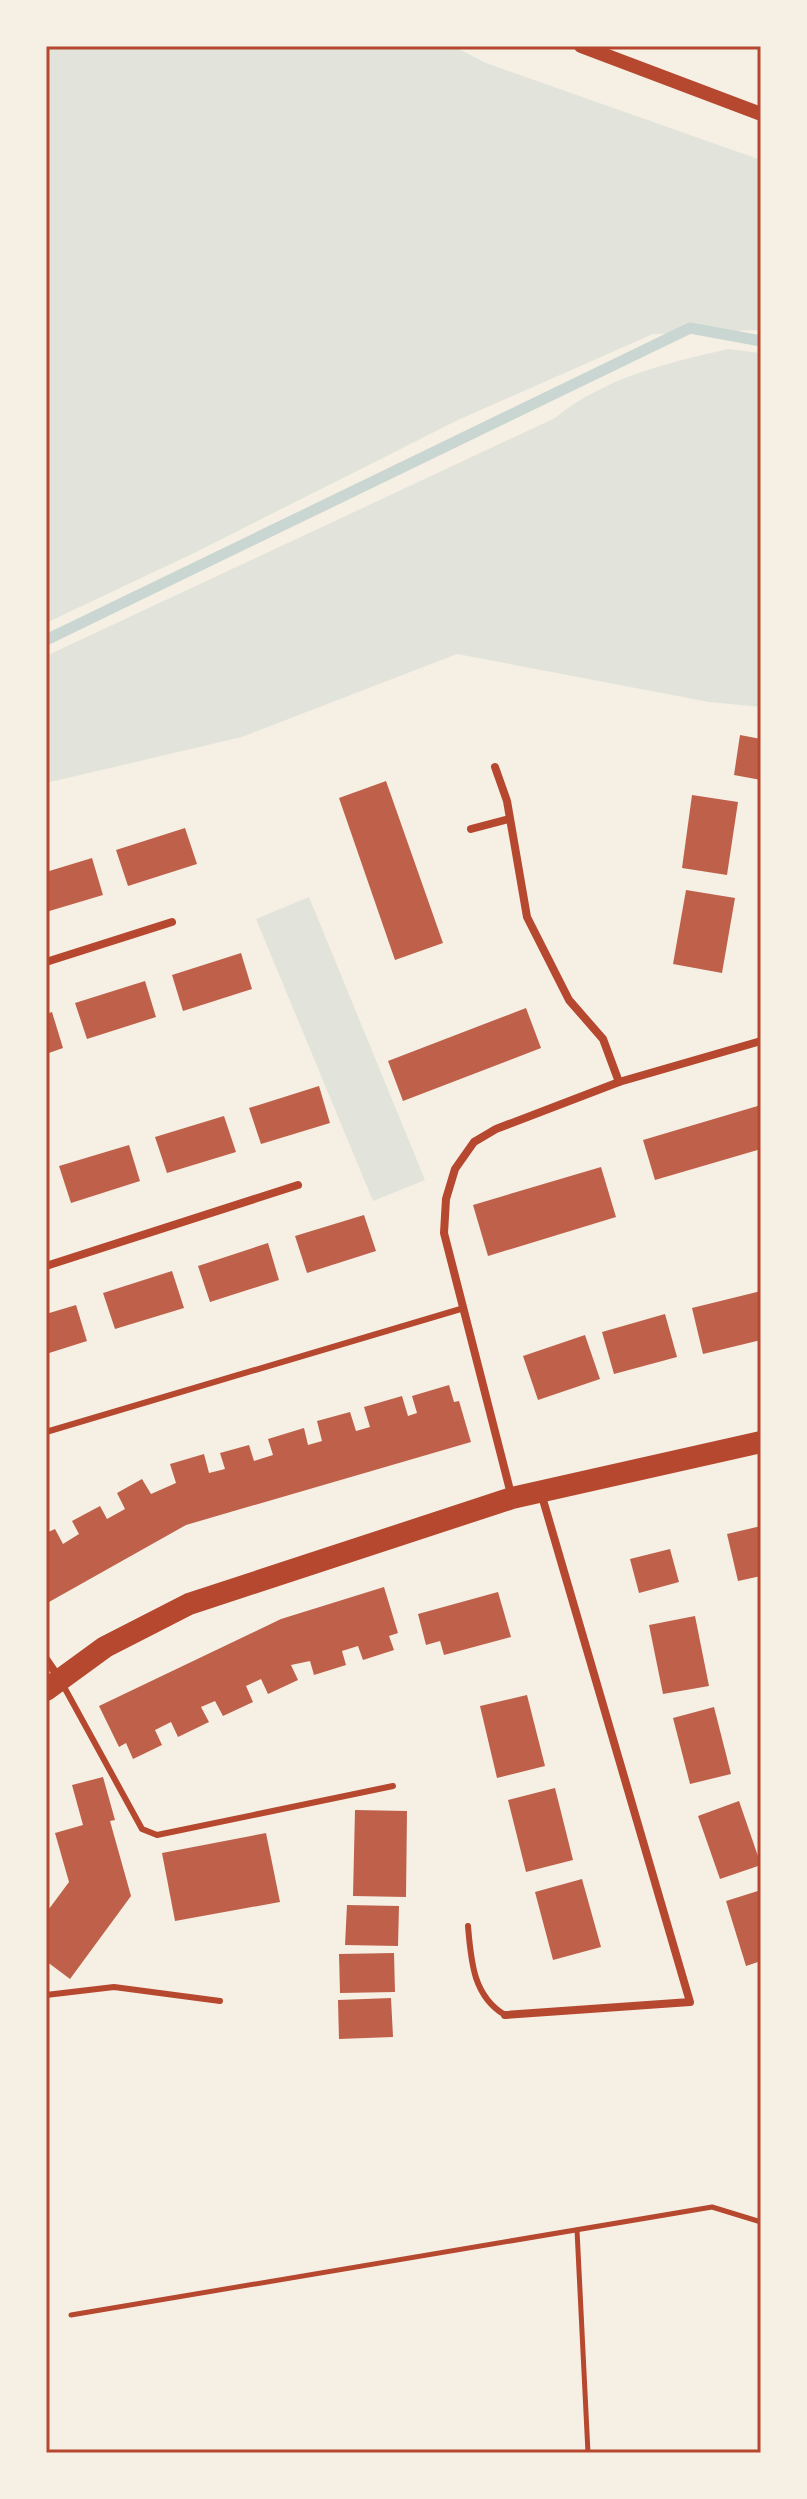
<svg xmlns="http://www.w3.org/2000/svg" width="807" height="2499" font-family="'Golos Text',sans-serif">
	<rect width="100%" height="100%" fill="#f6efe4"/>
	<g fill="#e2e4dc">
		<polygon points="46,46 453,46 486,63 761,160 761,330 653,334 458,420 194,553 46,623"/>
		<path d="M728,349L761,353V707L709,702L457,654L242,737L46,783V656L555,418C605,377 667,363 728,349Z"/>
		<polygon points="309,897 425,1180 373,1201 256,919"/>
	</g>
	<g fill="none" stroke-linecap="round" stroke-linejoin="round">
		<polyline stroke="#c9d6d2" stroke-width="11" points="46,640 690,328 761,341"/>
	</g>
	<g fill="#bf614a">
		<polygon points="740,735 761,739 761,780 734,775"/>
		<polygon points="386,781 443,943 395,960 339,798"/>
		<polygon points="692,795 738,802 727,875 682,868"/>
		<polygon points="185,828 197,864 128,886 116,850"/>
		<polygon points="92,858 103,895 46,912 46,872"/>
		<polygon points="686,890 735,898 722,973 673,964"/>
		<polygon points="241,953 252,989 183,1011 172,975"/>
		<polygon points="145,981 156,1017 87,1039 75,1003"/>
		<polygon points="526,1008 541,1048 403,1101 388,1061"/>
		<polygon points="52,1012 63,1048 46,1054 46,1014"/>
		<polygon points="319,1086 330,1123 261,1144 249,1108"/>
		<polygon points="761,1105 761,1149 655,1180 643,1140"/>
		<polygon points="224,1116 236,1152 167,1173 155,1137"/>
		<polygon points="129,1145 140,1181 71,1203 59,1166"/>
		<polygon points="601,1167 616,1217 488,1256 473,1205"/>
		<polygon points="364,1215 376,1251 307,1273 295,1236"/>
		<polygon points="268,1243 279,1280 210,1302 198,1266"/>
		<polygon points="172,1271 184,1308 115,1329 103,1293"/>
		<polygon points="761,1291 761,1340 703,1354 692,1308"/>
		<polygon points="76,1305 87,1341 46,1354 46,1314"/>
		<polygon points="665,1314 677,1357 614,1374 602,1332"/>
		<polygon points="585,1335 600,1379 538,1400 523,1356"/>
		<polygon points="449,1385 454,1402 459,1401 471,1442 186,1525 49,1602 46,1597 46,1533 55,1529 63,1544 79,1534 72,1521 100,1506 107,1519 125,1509 117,1493 142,1479 151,1494 176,1483 170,1464 204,1454 209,1473 225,1469 220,1453 249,1445 254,1461 273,1455 268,1439 304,1428 308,1445 322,1441 317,1421 350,1412 356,1431 370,1427 364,1407 402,1396 408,1416 417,1413 412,1396"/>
		<polygon points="761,1526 761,1576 738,1581 727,1534"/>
		<polygon points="670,1549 679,1582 639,1593 630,1559"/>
		<polygon points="384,1587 398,1633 389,1636 394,1650 363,1660 358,1646 342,1651 346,1665 314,1675 310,1661 291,1665 298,1680 268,1694 261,1679 246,1686 253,1702 223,1716 215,1701 201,1707 209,1722 178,1737 171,1722 155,1730 162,1745 133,1759 126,1743 119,1747 99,1706 281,1619"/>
		<polygon points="498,1592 511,1637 444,1655 440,1641 426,1645 418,1614"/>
		<polygon points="695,1616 709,1686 663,1694 649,1625"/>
		<polygon points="527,1695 545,1766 497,1778 480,1706"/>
		<polygon points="714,1707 731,1774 690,1784 673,1718"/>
		<polygon points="103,1777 115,1820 110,1821 131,1896 70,1979 46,1961 46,1913 69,1882 55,1833 83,1825 72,1785"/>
		<polygon points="555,1788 573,1860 526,1872 508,1800"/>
		<polygon points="739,1801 761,1865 720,1879 698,1816"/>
		<polygon points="355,1810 407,1811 406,1897 353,1896"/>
		<polygon points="266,1833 280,1902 175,1921 162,1853"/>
		<polygon points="582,1879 601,1947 553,1960 535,1892"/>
		<polygon points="761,1890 761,1961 746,1966 726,1901"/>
		<polygon points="347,1905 399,1906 398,1946 345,1945"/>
		<polygon points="394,1953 395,1992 340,1993 339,1954"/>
		<polygon points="391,1998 393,2037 339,2039 338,2000"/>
	</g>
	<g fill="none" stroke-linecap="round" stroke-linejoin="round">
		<g stroke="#b5482f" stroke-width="5">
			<polyline points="577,2230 588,2453"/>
			<polyline points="71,2315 712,2207 761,2222"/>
		</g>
		<g stroke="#b5482f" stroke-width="6">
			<polyline points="46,1432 464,1308"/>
			<polyline points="63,1685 142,1829 157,1835 393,1786"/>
			<path d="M468,1926C471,1961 473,1996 505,2015"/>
			<polyline points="46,1995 114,1987 220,2001"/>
		</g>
		<g stroke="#b5482f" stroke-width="8">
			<polyline points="495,767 507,801 527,917 569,1000 603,1039 619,1082"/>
			<polyline points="471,829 509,819"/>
			<polyline points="46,962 172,922"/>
			<polyline points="46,1266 298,1185"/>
			<polyline points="512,1498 444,1233 446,1199 455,1169 474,1142 496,1129 619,1082 761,1041"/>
			<polyline points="46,1659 59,1678"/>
			<polyline points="505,2015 690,2002 541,1493"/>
		</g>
		<polyline stroke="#b5482f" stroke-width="14" points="581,46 761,114"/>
		<polyline stroke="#b5482f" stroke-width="22" points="46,1690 105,1647 189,1604 512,1498 761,1442"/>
	</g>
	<rect width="807" height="2499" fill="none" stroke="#f6efe4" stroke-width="96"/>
	<rect x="48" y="48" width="711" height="2403" fill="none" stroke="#b5482f" stroke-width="3"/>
</svg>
